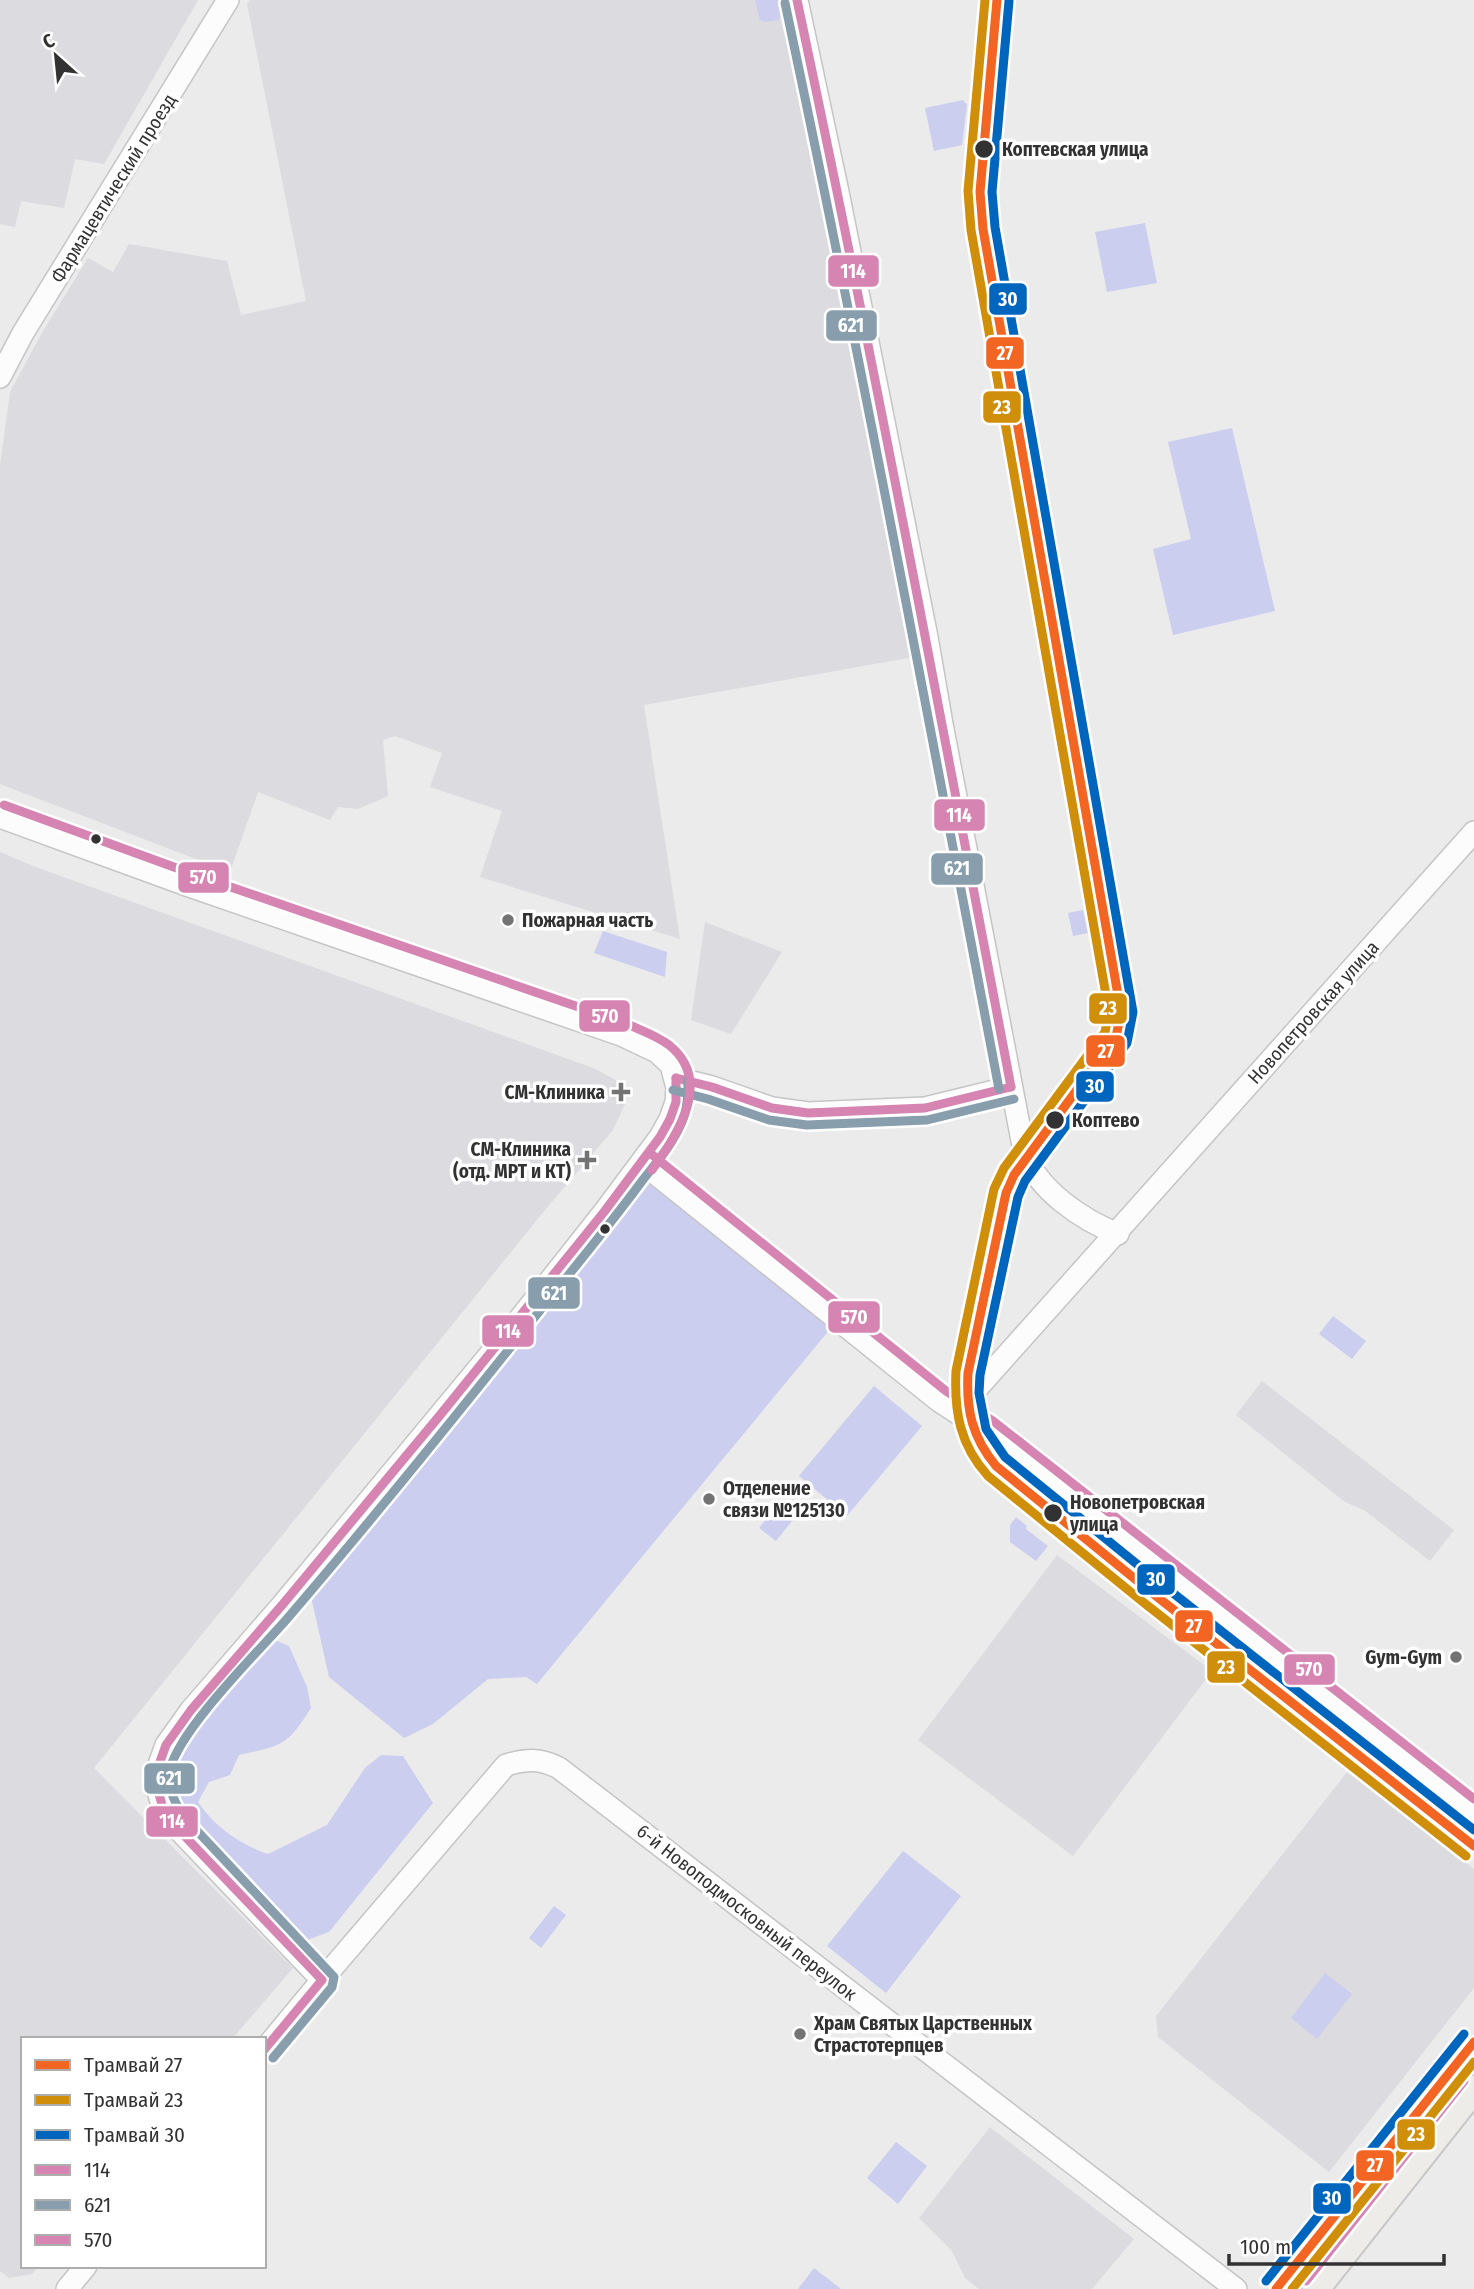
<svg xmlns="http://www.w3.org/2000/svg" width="1474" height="2289" font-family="'Fira Sans Condensed',sans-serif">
	<rect width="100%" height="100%" fill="#ebebeb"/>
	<g fill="#dbdbe0">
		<polygon points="0,0 198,0 104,164 75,159 64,208 21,201 15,227 0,224"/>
		<polygon points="250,0 788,0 914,657 644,705 680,939 480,877 502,811 430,787 442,753 395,736 383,740 388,796 358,809 338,807 330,820 258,792 230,872 0,784 0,465 10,392 43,331 88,258 113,272 129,244 227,261 241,315 306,301 247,4"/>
		<polygon points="0,852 33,866 593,1068 618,1081 625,1104 613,1130 545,1210 94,1768 293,1968 232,2039 23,2039 23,2266 39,2266 32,2274 9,2278 0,2271"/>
		<polygon points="705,922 782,952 731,1034 691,1020"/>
		<polygon points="1262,1381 1454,1530 1430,1561 1364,1510 1345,1502 1236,1415"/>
		<polygon points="1057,1555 1212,1671 1073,1856 918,1740"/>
		<polygon points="1347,1772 1474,1869 1474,1988 1329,2172 1158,2037 1156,2016"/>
		<polygon points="990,2127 1134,2239 1092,2289 979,2289 965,2278 952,2251 919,2218"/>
	</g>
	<g fill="#cbceee">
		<polygon points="755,0 779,0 781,15 778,20 765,22 760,20"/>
		<polygon points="963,100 967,105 962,145 934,151 925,108"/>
		<polygon points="1145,223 1157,283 1107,292 1095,232"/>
		<polygon points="1232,428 1275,611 1173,635 1153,549 1191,539 1168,442"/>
		<polygon points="1083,910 1088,933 1073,936 1068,913"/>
		<polygon points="603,931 667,952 665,977 594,953"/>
		<polygon points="650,1183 831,1328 537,1684 526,1677 488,1679 433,1724 404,1738 329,1677 310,1592"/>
		<polygon points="1333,1316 1366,1341 1352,1359 1319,1334"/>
		<polygon points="874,1386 922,1426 847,1516 799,1476"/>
		<polygon points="775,1508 792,1521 776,1541 759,1528"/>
		<polygon points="1016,1517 1027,1526 1026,1529 1048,1546 1036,1561 1010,1542 1010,1525"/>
		<path d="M268,1637L289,1646L307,1687L311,1708C286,1747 283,1745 239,1755L230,1775L209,1782L198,1802C215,1827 239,1844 268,1854L327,1825L365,1768L381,1755L403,1756L433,1803L329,1932L307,1940L187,1821L169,1780L171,1759L180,1740Z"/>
		<polygon points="903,1851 961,1896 886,1993 827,1946"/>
		<polygon points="554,1906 566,1915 541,1948 529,1938"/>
		<polygon points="1325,1973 1352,1994 1317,2039 1291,2018"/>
		<polygon points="896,2142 927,2166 898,2204 867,2178"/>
		<polygon points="814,2268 841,2289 798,2289"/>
	</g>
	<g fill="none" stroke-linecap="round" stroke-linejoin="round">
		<g stroke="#c5c5c6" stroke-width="24">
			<g id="minor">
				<path d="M797,0L838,192L927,637L942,724L1024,1151C1036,1189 1082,1220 1118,1234"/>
				<polyline points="1000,0 984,192 1024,467 1126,1012 1119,1039 1028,1163"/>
				<polyline points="0,377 23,333 228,0"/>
				<polyline points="0,817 189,886 621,1035 657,1052 671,1065 677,1088 676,1102 670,1119 660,1137 604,1212 521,1317 283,1604 191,1710 166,1745 157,1770 158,1791 163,1808 175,1826 322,1980 264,2050"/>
				<polyline points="676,1078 712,1087 772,1108 808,1113 925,1108 1011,1087"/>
				<polyline points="642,1163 939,1401 985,1431 1474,1815"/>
				<polyline points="956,1412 1474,832"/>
				<path d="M322,1980L506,1765C526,1759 540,1758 559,1768L1236,2289"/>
				<polyline points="67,2289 86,2266"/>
			</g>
		</g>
		<g stroke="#c7c7c7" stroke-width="30">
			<polyline id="major" points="1316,2289 1474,2089"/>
		</g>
		<use href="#minor" stroke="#fcfcfc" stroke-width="21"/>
		<use href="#major" stroke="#eeece8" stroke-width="26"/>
		<g stroke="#fff" stroke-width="14">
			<g id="bus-1">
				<path d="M797,0C874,361 942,724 1011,1087"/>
				<polyline points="676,1078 712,1087 772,1108 808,1113 925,1108 1011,1087"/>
				<polyline points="264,2050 322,1980 175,1826 163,1808 158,1791 157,1770 166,1745 191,1710 283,1604 441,1414 604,1212 660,1137 670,1119 676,1102 676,1078"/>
			</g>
		</g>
		<g stroke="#fff" stroke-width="14">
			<g id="bus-2">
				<path d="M785,3C862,364 930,727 999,1089"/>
				<polyline points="673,1090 708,1099 769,1120 807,1125 927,1120 1014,1099"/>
				<path d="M273,2058L332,1987L334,1977L185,1818C175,1804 166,1787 170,1769C181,1728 256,1654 286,1620C378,1513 466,1403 554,1293C584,1256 614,1219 642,1181C656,1163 672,1145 681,1124C688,1109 688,1095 688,1078"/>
			</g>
		</g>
		<g stroke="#fff" stroke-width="14">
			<g id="bus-3">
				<path d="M4,805L193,874L625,1023C640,1030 656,1035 669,1045C714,1081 677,1135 652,1170"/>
				<polyline points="650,1153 946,1391 993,1421 1474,1799"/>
				<polyline points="1306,2281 1464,2081"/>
			</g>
		</g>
		<use href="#bus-1" stroke="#d685b2" stroke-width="9"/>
		<use href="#bus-2" stroke="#889ead" stroke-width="9"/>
		<use href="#bus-3" stroke="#d685b2" stroke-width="9"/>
		<g stroke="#fff" stroke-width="14">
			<g id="tram-1">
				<path d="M997,0L980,192L983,229L1121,1012L1116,1037L1014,1175L1006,1193L968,1373C966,1410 972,1437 996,1466L1151,1592L1474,1846"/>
				<polyline points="1276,2289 1474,2042"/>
			</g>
		</g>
		<g stroke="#fff" stroke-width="14">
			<g id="tram-2">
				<path d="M985,0L968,191L971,230L1109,1012L1105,1032L1004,1168L994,1189L956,1371C954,1412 960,1445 988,1476L1143,1602L1466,1856"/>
				<polyline points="1292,2289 1474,2062"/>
			</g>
		</g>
		<g stroke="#fff" stroke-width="14">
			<g id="tram-3">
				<polyline points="1009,1 992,192 995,227 1133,1012 1127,1043 1025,1181 1018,1197 980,1375 979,1393 986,1429 1005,1457 1159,1582 1474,1830"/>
				<polyline points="1266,2281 1464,2034"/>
			</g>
		</g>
		<use href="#tram-1" stroke="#f26522" stroke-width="9"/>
		<use href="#tram-2" stroke="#d08f0a" stroke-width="9"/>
		<use href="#tram-3" stroke="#0065bd" stroke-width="9"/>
	</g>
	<g fill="#323233" stroke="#fff" stroke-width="2.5">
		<circle cx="984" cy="149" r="10"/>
		<circle cx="96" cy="839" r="6"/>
		<circle cx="1055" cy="1120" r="10"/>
		<circle cx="605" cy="1229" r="6"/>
		<circle cx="1053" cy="1513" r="10"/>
	</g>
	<g fill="#737373" stroke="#fff" stroke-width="2.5">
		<circle cx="508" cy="920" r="7"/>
		<path d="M617.5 1081.5h7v7h7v7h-7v7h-7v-7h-7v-7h7z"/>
		<path d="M583.5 1149.5h7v7h7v7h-7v7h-7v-7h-7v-7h7z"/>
		<circle cx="709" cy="1499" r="7"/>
		<circle cx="1456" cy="1657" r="7"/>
		<circle cx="800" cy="2034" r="7"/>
	</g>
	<g text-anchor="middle" stroke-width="7" stroke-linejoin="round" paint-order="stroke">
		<g font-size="19" font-weight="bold" fill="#323233" stroke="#fff" text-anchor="start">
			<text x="1002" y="156">Коптевская улица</text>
			<text x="1072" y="1127">Коптево</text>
			<text x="1070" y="1509">Новопетровская<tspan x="1070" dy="22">улица</tspan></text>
		</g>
		<g font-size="19" fill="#323233" stroke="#fff">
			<text transform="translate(113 188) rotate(-58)" y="7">Фармацевтический проезд</text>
			<text transform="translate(1313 1012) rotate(-48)" y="7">Новопетровская улица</text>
			<text transform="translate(747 1912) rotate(38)" y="7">6-й Новоподмосковный переулок</text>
		</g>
		<g font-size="19" font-weight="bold" fill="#323233" stroke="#fff" text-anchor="start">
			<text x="522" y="927">Пожарная часть</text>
			<text x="605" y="1099" text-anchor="end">СМ-Клиника</text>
			<text x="571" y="1156" text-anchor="end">СМ-Клиника<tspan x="571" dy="22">(отд. МРТ и КТ)</tspan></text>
			<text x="723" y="1495">Отделение<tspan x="723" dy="22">связи №125130</tspan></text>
			<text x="1442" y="1664" text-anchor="end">Gym-Gym</text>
			<text x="814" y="2030">Храм Святых Царственных<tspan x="814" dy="22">Страстотерпцев</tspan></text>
		</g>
	</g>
	<g stroke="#fff" stroke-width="2.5">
		<rect x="827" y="254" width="53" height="34" rx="7" fill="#d685b2"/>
		<rect x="988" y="282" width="40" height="34" rx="7" fill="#0065bd"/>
		<rect x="825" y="309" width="53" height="33" rx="7" fill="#889ead"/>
		<rect x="985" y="336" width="40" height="34" rx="7" fill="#f26522"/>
		<rect x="982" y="390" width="40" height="34" rx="7" fill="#d08f0a"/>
		<rect x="933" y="798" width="53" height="34" rx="7" fill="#d685b2"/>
		<rect x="930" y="852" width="54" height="34" rx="7" fill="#889ead"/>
		<rect x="177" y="861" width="53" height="33" rx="7" fill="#d685b2"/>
		<rect x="1088" y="992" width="40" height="33" rx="7" fill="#d08f0a"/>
		<rect x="578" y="999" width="53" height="34" rx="7" fill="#d685b2"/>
		<rect x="1085" y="1034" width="41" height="34" rx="7" fill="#f26522"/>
		<rect x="1075" y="1070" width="40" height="33" rx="7" fill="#0065bd"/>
		<rect x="527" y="1276" width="54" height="34" rx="7" fill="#889ead"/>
		<rect x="827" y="1300" width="54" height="34" rx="7" fill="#d685b2"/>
		<rect x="481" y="1314" width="54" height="34" rx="7" fill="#d685b2"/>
		<rect x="1136" y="1563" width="40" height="33" rx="7" fill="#0065bd"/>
		<rect x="1174" y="1609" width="40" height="34" rx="7" fill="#f26522"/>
		<rect x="1206" y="1650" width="40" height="34" rx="7" fill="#d08f0a"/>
		<rect x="1283" y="1653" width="53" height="33" rx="7" fill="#d685b2"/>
		<rect x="143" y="1762" width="53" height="33" rx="7" fill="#889ead"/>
		<rect x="145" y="1805" width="54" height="33" rx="7" fill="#d685b2"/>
		<rect x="1396" y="2118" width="40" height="33" rx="7" fill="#d08f0a"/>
		<rect x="1355" y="2149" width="40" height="33" rx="7" fill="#f26522"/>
		<rect x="1312" y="2182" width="40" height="33" rx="7" fill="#0065bd"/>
	</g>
	<g font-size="19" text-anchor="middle" font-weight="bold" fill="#fff">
		<text x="853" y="278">114</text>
		<text x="1008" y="306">30</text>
		<text x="851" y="332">621</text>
		<text x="1005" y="360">27</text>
		<text x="1002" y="414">23</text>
		<text x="959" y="822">114</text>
		<text x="957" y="875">621</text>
		<text x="203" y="884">570</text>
		<text x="1108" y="1015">23</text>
		<text x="605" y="1023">570</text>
		<text x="1106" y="1058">27</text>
		<text x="1095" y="1093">30</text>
		<text x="554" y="1300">621</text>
		<text x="854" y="1324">570</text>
		<text x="508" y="1338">114</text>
		<text x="1156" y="1586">30</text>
		<text x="1194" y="1633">27</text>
		<text x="1226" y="1674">23</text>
		<text x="1309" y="1676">570</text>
		<text x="169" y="1785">621</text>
		<text x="172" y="1828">114</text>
		<text x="1416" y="2141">23</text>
		<text x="1375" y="2172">27</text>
		<text x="1332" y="2205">30</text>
	</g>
	<rect x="21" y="2037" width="245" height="231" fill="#ffffff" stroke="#adadad" stroke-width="2"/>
	<rect x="35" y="2060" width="35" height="10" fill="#f26522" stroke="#adadad" stroke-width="2"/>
	<text x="84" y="2072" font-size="21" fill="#323233">Трамвай 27</text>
	<rect x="35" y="2095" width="35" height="10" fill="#d08f0a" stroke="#adadad" stroke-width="2"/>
	<text x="84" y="2107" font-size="21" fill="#323233">Трамвай 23</text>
	<rect x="35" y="2130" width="35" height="10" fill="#0065bd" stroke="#adadad" stroke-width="2"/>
	<text x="84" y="2142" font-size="21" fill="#323233">Трамвай 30</text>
	<rect x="35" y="2165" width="35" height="10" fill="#d685b2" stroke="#adadad" stroke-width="2"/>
	<text x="84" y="2177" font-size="21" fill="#323233">114</text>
	<rect x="35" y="2200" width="35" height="10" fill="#889ead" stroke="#adadad" stroke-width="2"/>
	<text x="84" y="2212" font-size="21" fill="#323233">621</text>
	<rect x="35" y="2235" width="35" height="10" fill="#d685b2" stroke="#adadad" stroke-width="2"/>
	<text x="84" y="2247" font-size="21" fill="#323233">570</text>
	<g transform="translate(56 56) rotate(333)" stroke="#ffffff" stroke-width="5" paint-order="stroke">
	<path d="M0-5L12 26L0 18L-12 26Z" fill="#323233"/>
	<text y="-10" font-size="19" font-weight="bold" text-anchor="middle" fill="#323233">С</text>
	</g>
	<path d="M1229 2254v10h215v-10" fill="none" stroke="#323233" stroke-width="3.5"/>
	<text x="1240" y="2254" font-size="21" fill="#323233" stroke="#ffffff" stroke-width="5" paint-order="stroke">100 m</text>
</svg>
